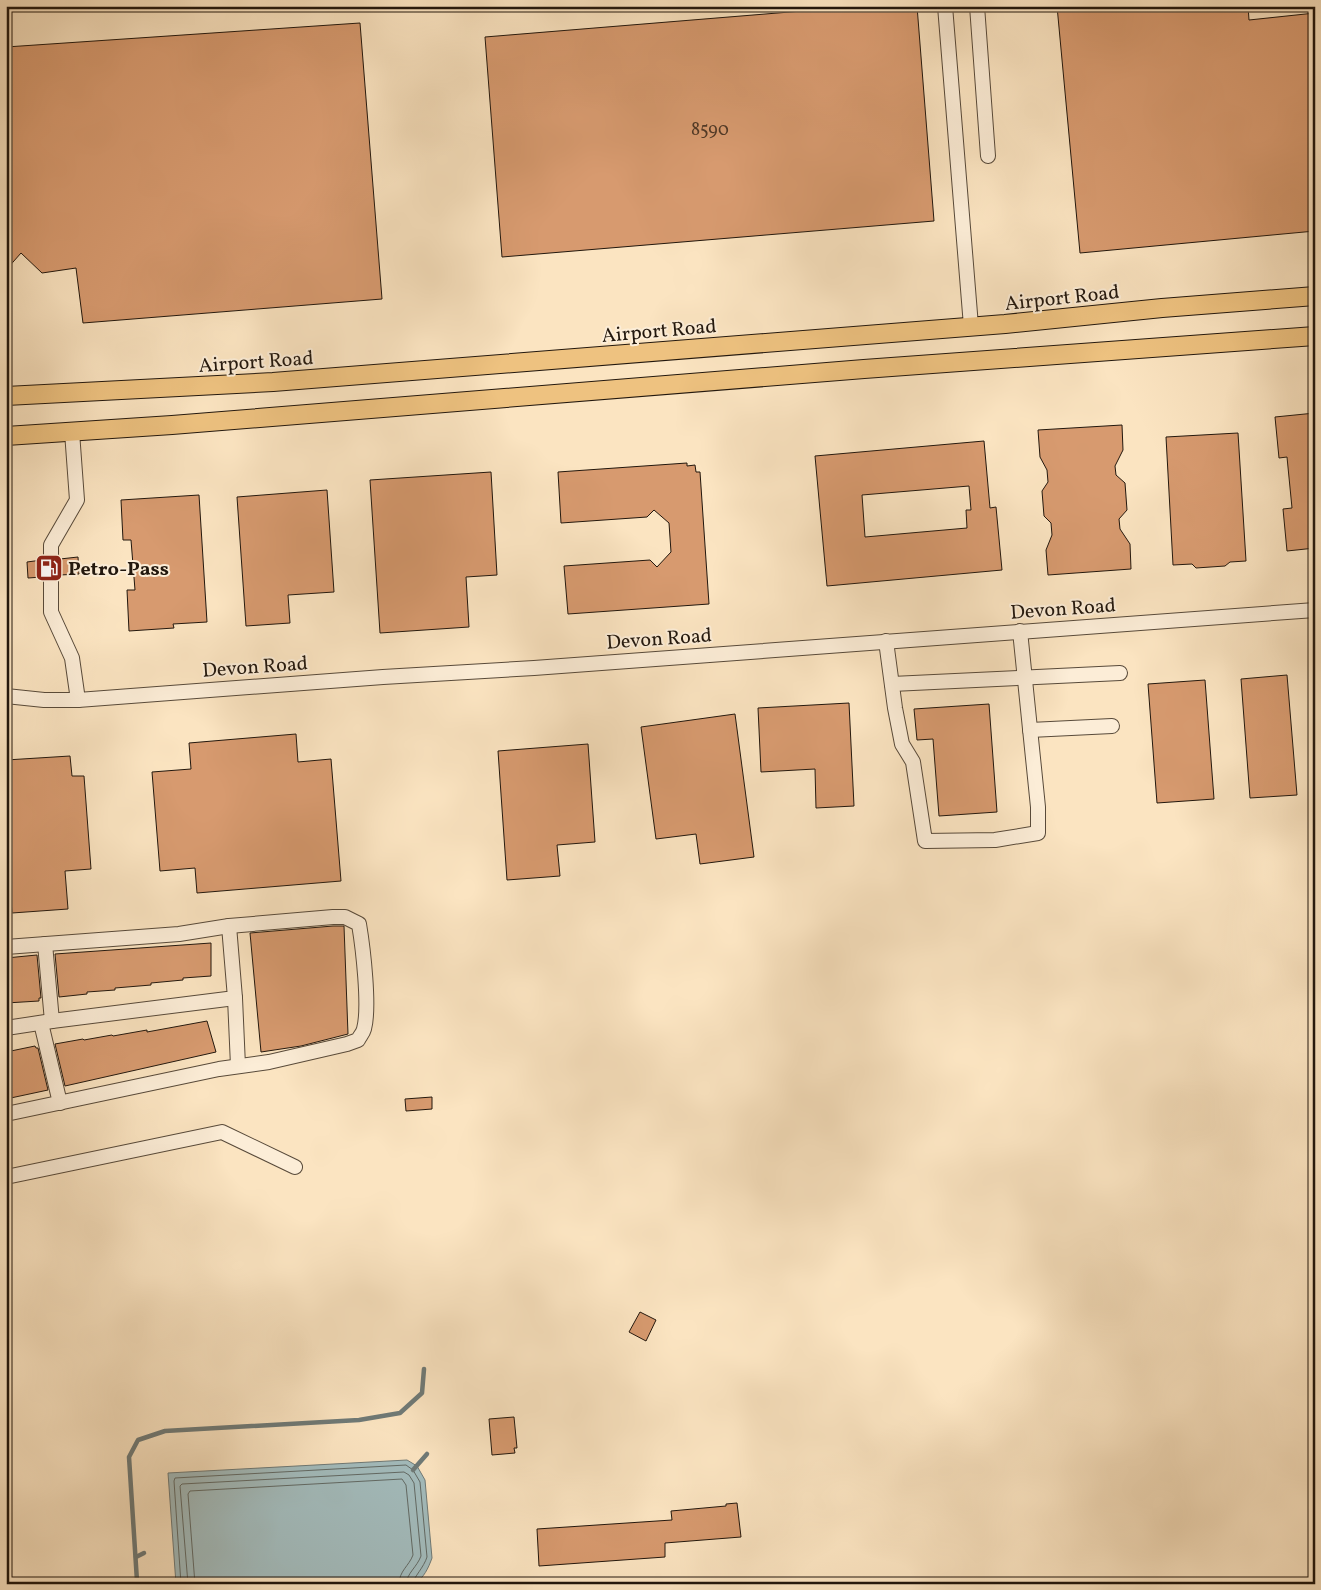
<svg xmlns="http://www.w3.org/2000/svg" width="1321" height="1590" font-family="Vollkorn,serif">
	<rect width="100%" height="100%" fill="#fbe4c1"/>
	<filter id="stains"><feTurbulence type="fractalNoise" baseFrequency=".004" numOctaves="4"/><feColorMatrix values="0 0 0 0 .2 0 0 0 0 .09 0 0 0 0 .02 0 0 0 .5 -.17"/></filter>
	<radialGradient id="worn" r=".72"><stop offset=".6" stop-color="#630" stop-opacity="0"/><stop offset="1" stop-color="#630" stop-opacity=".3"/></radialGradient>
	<path fill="#a3bcbd" stroke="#6f7a77" d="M407,1460L417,1466L425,1480L432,1558C428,1569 424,1577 415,1584H176L168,1473Z"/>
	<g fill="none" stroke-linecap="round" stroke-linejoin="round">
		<g stroke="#626a65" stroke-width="1">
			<path d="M181,1584L174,1481L175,1478L406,1465L413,1470L420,1482L427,1557C424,1567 414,1577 412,1584"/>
			<path d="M188,1584L180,1486L182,1484L404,1472L409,1475L414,1483L421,1556C417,1567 407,1573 406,1584"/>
			<path d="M195,1584L188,1494L190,1491L402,1479L406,1485L413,1555C409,1566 399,1571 399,1584"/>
		</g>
		<g stroke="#6f7a77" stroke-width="4.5">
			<polyline points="413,1470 427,1454"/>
			<polyline points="136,1557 144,1553"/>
			<polyline points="136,1584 137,1581 129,1457 138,1440 165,1431 359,1420 400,1413 422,1393 424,1369"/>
		</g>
	</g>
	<g fill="#d79a6f" stroke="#22170d" fill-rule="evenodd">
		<polygon points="863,6 917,6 934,221 502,257 485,37"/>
		<polygon points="1057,6 1248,6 1249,20 1315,13 1315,231 1080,253"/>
		<polygon points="360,23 382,299 83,323 76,268 42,273 21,253 6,270 6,47"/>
		<polygon points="1315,413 1315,548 1287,551 1283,509 1292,508 1287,457 1279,458 1275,417"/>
		<polygon points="1122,425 1123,450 1115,466 1116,475 1125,483 1127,510 1119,519 1120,529 1130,544 1131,569 1048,575 1046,550 1052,535 1051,523 1044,516 1042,491 1048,482 1047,470 1040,457 1038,430"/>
		<polygon points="1238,433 1246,561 1230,562 1225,566 1196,568 1192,564 1173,565 1166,437"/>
		<path d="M984,441L990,508L996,507L1002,570L827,586L815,456ZM969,486L971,510H966L967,528L865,537L862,495Z"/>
		<polygon points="687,463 687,466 695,465 696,472 700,472 709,604 568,614 564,566 650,560 657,567 671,552 669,523 654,510 647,517 561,523 558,472"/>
		<polygon points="491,472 497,575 466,577 469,627 380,633 370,480"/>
		<polygon points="327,490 334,592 288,595 290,623 246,626 237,497"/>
		<polygon points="199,495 207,622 173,624 174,628 129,631 127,590 135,590 131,540 123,540 121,500"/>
		<polygon points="78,557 79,574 60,575 58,571 54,568 58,565 60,559"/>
		<polygon points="42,560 44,565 48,568 44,571 42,577 28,578 27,562"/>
		<polygon points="1287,675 1297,795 1250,798 1241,679"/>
		<polygon points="1205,680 1214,799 1157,803 1148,684"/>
		<polygon points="849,703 854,806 816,808 815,769 761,772 758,708"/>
		<polygon points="989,704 997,812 939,816 933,739 917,740 914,709"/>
		<polygon points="735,714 754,857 700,864 696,834 656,839 641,727"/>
		<polygon points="296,734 298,762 331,759 341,881 197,893 195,868 160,871 152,772 191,769 189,743"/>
		<polygon points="588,744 595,842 557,845 560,876 507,880 498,751"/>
		<polygon points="70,756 72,776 84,776 91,869 65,871 68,909 12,913 6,836 6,760"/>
		<polygon points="333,926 344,926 348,1034 301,1046 261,1052 250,933"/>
		<polygon points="211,943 211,976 183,978 183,980 151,983 151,985 115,988 115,990 87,992 87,994 59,997 55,954"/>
		<polygon points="37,955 41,998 39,998 39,1001 6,1003 6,958"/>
		<polygon points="207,1021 216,1052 65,1086 55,1044 83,1039 84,1040 112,1035 113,1036 147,1030 147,1032"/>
		<polygon points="35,1046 36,1048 38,1048 48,1090 6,1099 6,1052"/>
		<polygon points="432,1097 432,1109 406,1111 405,1099"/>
		<polygon points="640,1312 656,1320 646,1341 629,1332"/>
		<polygon points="514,1417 517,1448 514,1448 515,1453 492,1455 489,1419"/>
		<polygon points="737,1503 741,1537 665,1543 665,1557 539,1566 537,1529 672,1520 671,1511 726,1506 726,1504"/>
	</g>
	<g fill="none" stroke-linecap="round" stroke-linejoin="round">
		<g stroke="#584a3a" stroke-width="16">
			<g id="minor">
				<polyline points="945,6 971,326"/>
				<polyline points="977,6 988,156"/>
				<polyline points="51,560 51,545 77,500 72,432"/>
				<polyline points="51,576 51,612 72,658 78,700"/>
				<polyline points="886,641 895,708 902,744 913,762 925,841 995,840 1038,833 1038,807 1020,631"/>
				<polyline points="892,684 1120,673"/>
				<polyline points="6,696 44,700 78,700 383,677 534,668 1315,610"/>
				<polyline points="1030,730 1112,726"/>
				<polyline points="45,944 52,1021"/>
				<path d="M6,947L179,934L229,926L333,917H345L359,924C363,948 370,1007 364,1029C363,1033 360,1036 358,1040L347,1044L269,1062L219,1069L6,1114"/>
				<polyline points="235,998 238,1066"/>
				<polyline points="41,1023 60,1103"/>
				<polyline points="6,1028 52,1021 235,998 229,926"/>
				<polyline points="6,1177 222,1132 295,1167"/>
			</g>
		</g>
		<g stroke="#22170d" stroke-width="20">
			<g id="major">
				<polyline points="6,396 273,382 1005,324 1162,308 1315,296"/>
				<polyline points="6,436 172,425 864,369 1315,336"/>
			</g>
		</g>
		<use href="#minor" stroke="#fcedd7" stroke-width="14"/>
		<use href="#major" stroke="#eec280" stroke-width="18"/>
	</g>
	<defs>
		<g id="fuel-square" transform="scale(1.4375)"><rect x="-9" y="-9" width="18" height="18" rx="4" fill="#8f2418" stroke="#fcedd7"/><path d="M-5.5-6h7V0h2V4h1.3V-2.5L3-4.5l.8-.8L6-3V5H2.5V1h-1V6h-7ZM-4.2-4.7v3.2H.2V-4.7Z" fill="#fff"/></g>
	</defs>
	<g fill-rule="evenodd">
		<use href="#fuel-square" x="49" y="568"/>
	</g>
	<g text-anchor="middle" stroke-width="4" stroke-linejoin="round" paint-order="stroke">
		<g font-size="18" fill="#4f3826">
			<text x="710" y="135">8590</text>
		</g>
		<g font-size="20" fill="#22170d" stroke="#fcedd7">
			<text transform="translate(1062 297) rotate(-6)" y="7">Airport Road</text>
			<text transform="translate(659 330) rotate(-5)" y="7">Airport Road</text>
			<text transform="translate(256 361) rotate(-4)" y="7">Airport Road</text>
			<text transform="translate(1063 608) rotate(-4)" y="7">Devon Road</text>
			<text transform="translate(659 638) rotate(-4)" y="7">Devon Road</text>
			<text transform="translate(255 666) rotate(-4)" y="7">Devon Road</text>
		</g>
		<g font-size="20" font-weight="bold" fill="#22170d" stroke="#fcedd7" text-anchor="start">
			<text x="68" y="575">Petro-Pass</text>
		</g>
	</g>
	<rect width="1321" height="1590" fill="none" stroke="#fbe4c1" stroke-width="25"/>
	<rect x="8" y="8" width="1306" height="1575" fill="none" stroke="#22170d" stroke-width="2.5"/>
	<rect x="12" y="12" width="1296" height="1565" fill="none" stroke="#22170d"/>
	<rect width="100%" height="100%" filter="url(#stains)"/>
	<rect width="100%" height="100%" fill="url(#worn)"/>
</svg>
